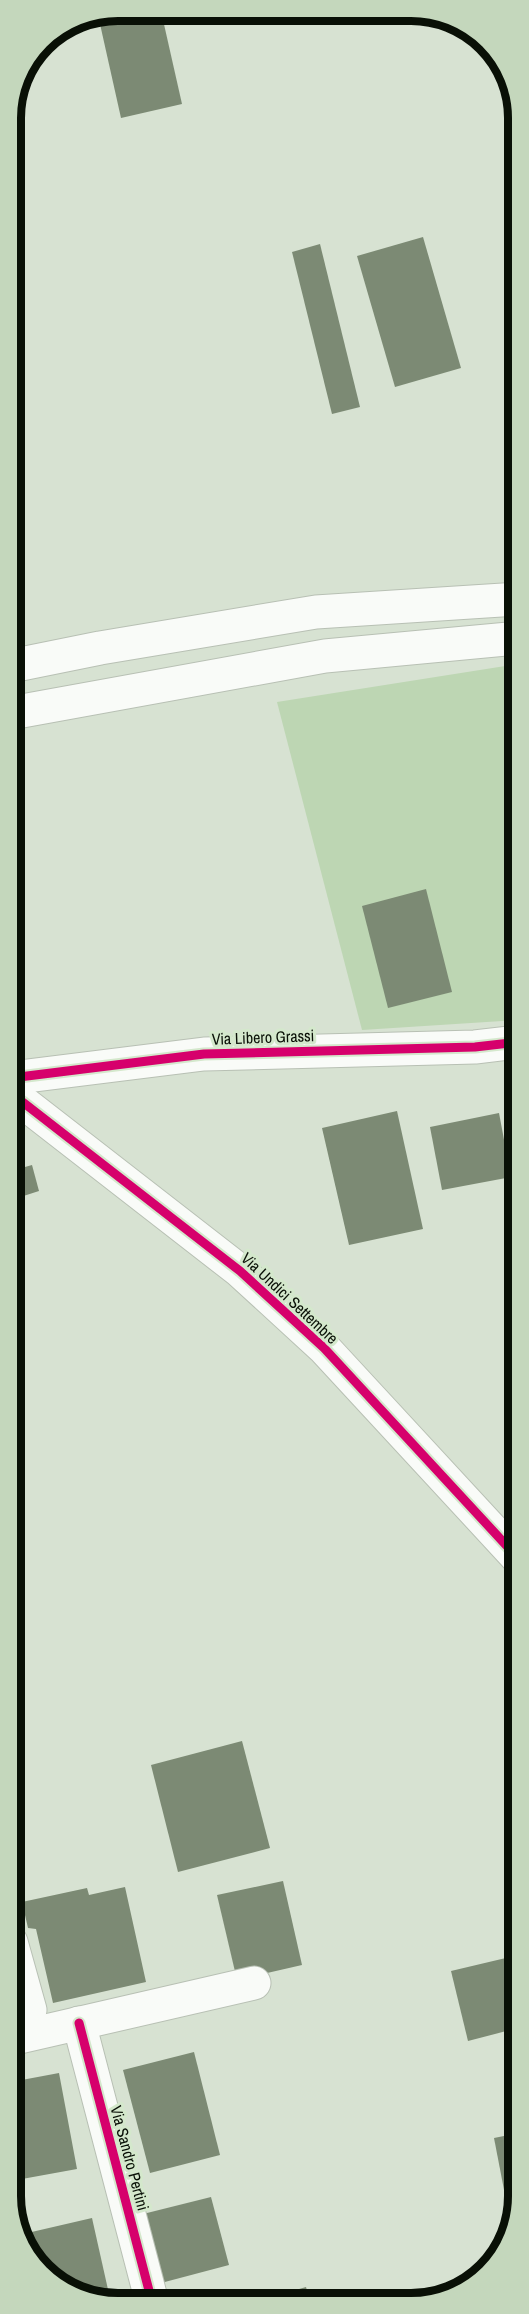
<svg xmlns="http://www.w3.org/2000/svg" width="529" height="2314" font-family="'Archivo Narrow',sans-serif">
	<rect width="100%" height="100%" fill="#d7e2d2"/>
	<polygon fill="#bdd6b3" points="518,664 518,1020 362,1030 277,702"/>
	<g fill="#7c8a74">
		<polygon points="115,11 161,11 182,104 121,118 98,15"/>
		<polygon points="423,237 461,368 395,387 357,256"/>
		<polygon points="320,244 360,407 332,414 292,252"/>
		<polygon points="426,889 452,992 388,1008 362,906"/>
		<polygon points="397,1111 423,1229 349,1245 322,1128"/>
		<polygon points="499,1113 511,1177 442,1190 430,1127"/>
		<polygon points="32,1165 39,1191 11,1200 11,1171"/>
		<polygon points="242,1741 270,1848 178,1872 151,1765"/>
		<polygon points="283,1881 302,1965 237,1980 217,1895"/>
		<polygon points="125,1887 146,1982 53,2003 36,1929 28,1928 22,1902 87,1888 89,1895"/>
		<polygon points="518,1955 518,2028 468,2041 451,1971"/>
		<polygon points="194,2052 220,2155 150,2173 123,2070"/>
		<polygon points="59,2073 77,2169 11,2181 11,2082"/>
		<polygon points="518,2133 518,2202 510,2221 494,2138"/>
		<polygon points="211,2197 229,2265 161,2283 143,2214"/>
		<polygon points="92,2218 109,2294 91,2298 42,2272 23,2234"/>
		<polygon points="306,2287 310,2302 258,2302 258,2301"/>
	</g>
	<g fill="none" stroke-linecap="round" stroke-linejoin="round">
		<g stroke="#b8c0b4" stroke-width="35">
			<g id="minor">
				<polyline points="11,1078 204,1054 475,1047 518,1042"/>
				<polyline points="11,1093 240,1271 324,1348 518,1558"/>
				<polyline points="11,1942 30,2010"/>
				<polyline points="79,2023 152,2302"/>
				<polyline points="11,2039 254,1983"/>
			</g>
		</g>
		<g stroke="#b8c0b4" stroke-width="35">
			<g id="highway">
				<polyline points="11,666 100,648 316,612 518,599"/>
				<polyline points="11,713 325,656 518,638"/>
			</g>
		</g>
		<use href="#minor" stroke="#f9fbf8" stroke-width="33"/>
		<use href="#highway" stroke="#f9fbf8" stroke-width="33"/>
		<g stroke="#d4e8cc" stroke-width="13">
			<g id="cycleway">
				<polyline points="11,1078 204,1054 475,1047 518,1042"/>
				<polyline points="11,1093 240,1271 324,1348 518,1558"/>
				<polyline points="79,2023 152,2302"/>
			</g>
		</g>
		<use href="#cycleway" stroke="#d6006c" stroke-width="9"/>
	</g>
	<g text-anchor="middle" stroke-width="6" stroke-linejoin="round" paint-order="stroke">
		<g font-size="16" fill="#091006" stroke="#d4e8cc">
			<text transform="translate(263 1037) rotate(-2)" y="6">Via Libero Grassi</text>
			<text transform="translate(290 1298) rotate(43)" y="6">Via Undici Settembre</text>
			<text transform="translate(130 2158) rotate(75)" y="6">Via Sandro Pertini</text>
		</g>
	</g>
	<path d="M0 0H529V2314H0ZM118 21H411A97 97 0 0 1 508 118V2196A97 97 0 0 1 411 2293H118A97 97 0 0 1 21 2196V118A97 97 0 0 1 118 21Z" fill="#c4d7bc" fill-rule="evenodd"/>
	<path fill="none" stroke="#091006" stroke-width="8" d="M118 21H411A97 97 0 0 1 508 118V2196A97 97 0 0 1 411 2293H118A97 97 0 0 1 21 2196V118A97 97 0 0 1 118 21Z"/>
</svg>
